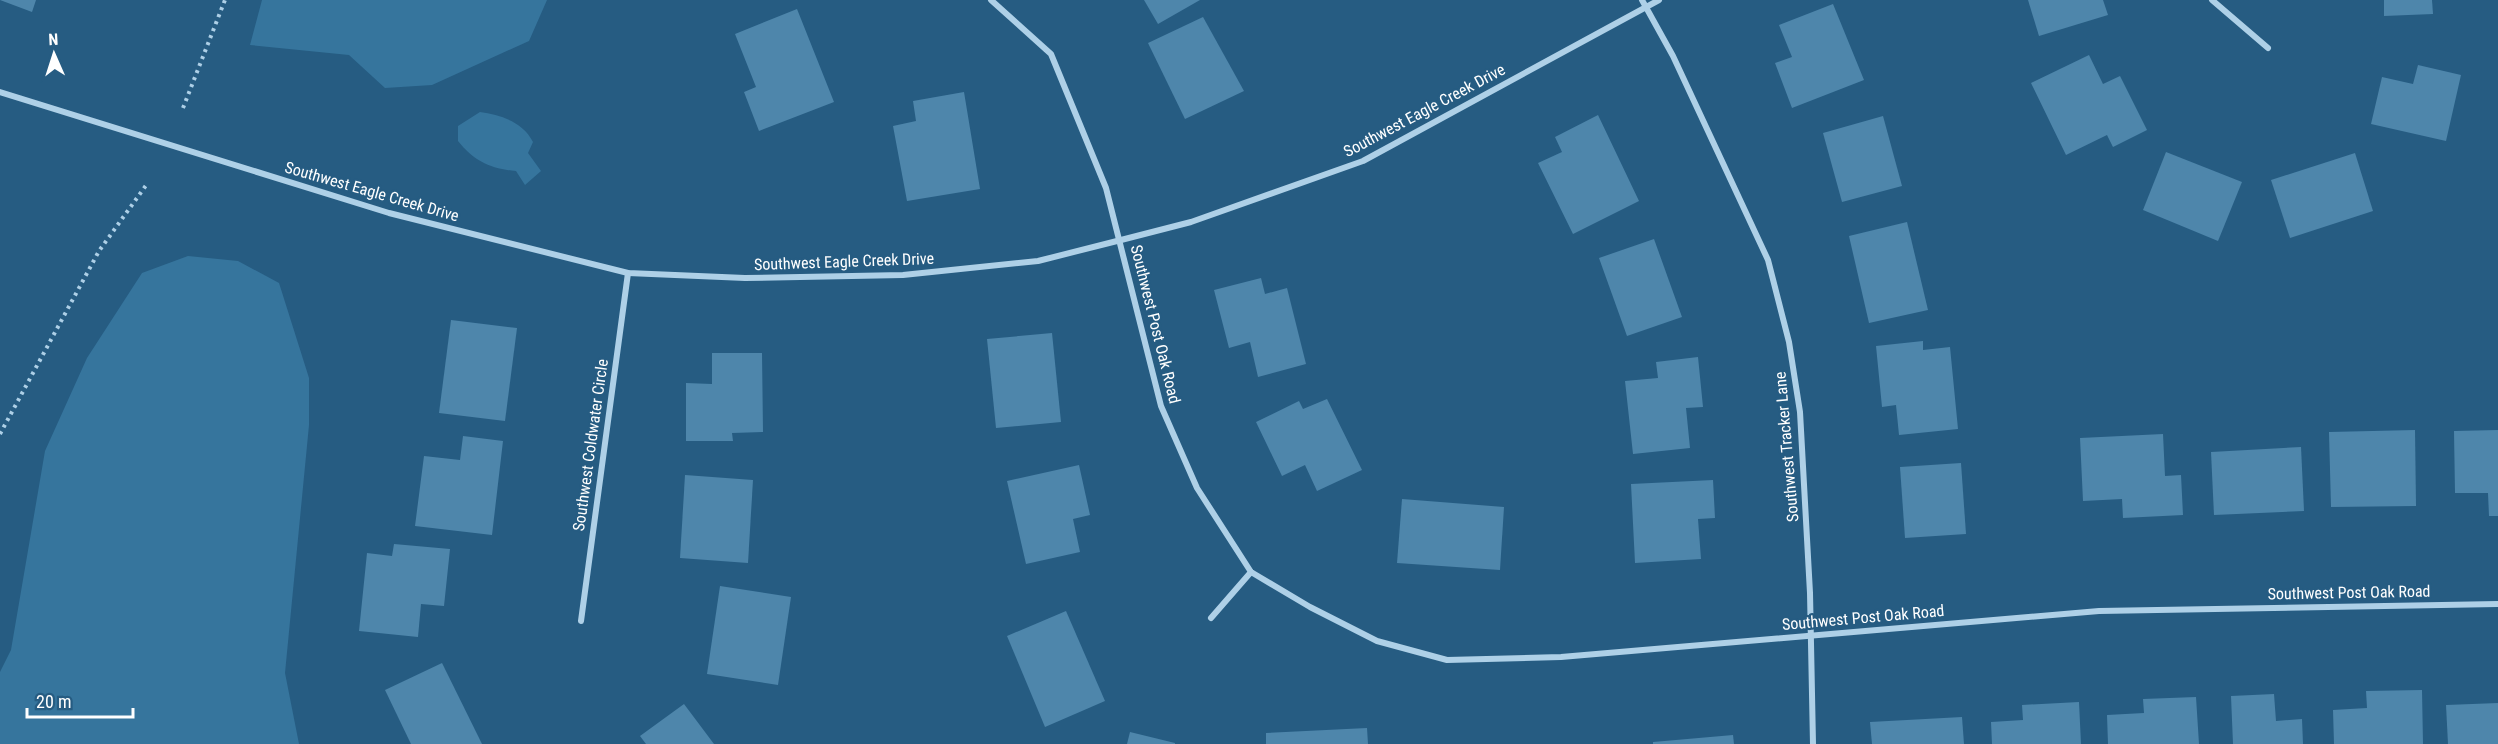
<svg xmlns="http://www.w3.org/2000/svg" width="2498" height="744" font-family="'Roboto Condensed',sans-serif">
	<rect width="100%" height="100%" fill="#265c82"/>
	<g fill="#36759d">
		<polygon points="262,0 547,0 529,41 432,85 385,88 349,55 250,45"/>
		<path d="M480,112C501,115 523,122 533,142L528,153L541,171L525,185L516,171C491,169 474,161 458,141V126Z"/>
		<polygon points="188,256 238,261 279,283 309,378 309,425 285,673 299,744 0,744 0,672 11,650 45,451 87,358 142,273"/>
	</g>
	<g fill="#4e86ab">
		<polygon points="0,0 36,0 32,12"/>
		<polygon points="1144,0 1200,0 1158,24"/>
		<polygon points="2028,0 2103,0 2108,15 2039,36"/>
		<polygon points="2384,0 2432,0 2433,14 2384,16"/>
		<polygon points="1833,4 1864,80 1792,108 1775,63 1792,57 1779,25"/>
		<polygon points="797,9 834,102 759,131 744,92 756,87 735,34"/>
		<polygon points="1203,17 1244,91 1185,119 1148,43"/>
		<polygon points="2089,55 2103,84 2120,76 2147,130 2113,147 2107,135 2066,155 2031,83"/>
		<polygon points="2418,65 2461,75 2446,141 2371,124 2382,77 2413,84"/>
		<polygon points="964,92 980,189 907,201 893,126 916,121 913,101"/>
		<polygon points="1598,115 1639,201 1573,234 1538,163 1562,152 1555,137"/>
		<polygon points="1883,116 1902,186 1842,202 1823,133"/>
		<polygon points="2166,152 2242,182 2218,241 2143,210"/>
		<polygon points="2355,153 2373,211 2290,238 2271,180"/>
		<polygon points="1907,222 1928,310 1869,323 1849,236"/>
		<polygon points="1654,239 1682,317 1627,336 1599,258"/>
		<polygon points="1261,278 1265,294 1287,288 1306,364 1258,377 1250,342 1229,348 1214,290"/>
		<polygon points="451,320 517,328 505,421 439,413"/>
		<polygon points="1052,333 1061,422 996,428 987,339"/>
		<polygon points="1923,341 1923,350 1950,347 1958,429 1899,435 1896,405 1882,407 1876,346"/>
		<polygon points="712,353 762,353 763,432 732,433 733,441 686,441 686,383 712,384"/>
		<polygon points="1698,357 1703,407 1686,408 1690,448 1633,454 1625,381 1658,378 1656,362"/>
		<polygon points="1327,399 1362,470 1317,491 1305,465 1282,476 1256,422 1299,401 1303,409"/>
		<polygon points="2415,430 2416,506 2331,507 2329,432"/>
		<polygon points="2498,430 2498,516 2489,516 2488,493 2455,493 2454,431"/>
		<polygon points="2163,434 2165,476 2181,475 2183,515 2123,518 2122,499 2083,501 2080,438"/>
		<polygon points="463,436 503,441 492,535 415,526 424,456 460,460"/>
		<polygon points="2301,447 2304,511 2214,515 2211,452"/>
		<polygon points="1961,463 1966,534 1905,538 1900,467"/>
		<polygon points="1079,465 1090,515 1073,519 1080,552 1026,564 1007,481"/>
		<polygon points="685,475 753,480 748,563 680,558"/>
		<polygon points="1713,480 1715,518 1698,519 1701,559 1635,563 1631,484"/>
		<polygon points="1402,499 1504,507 1500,570 1397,563"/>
		<polygon points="394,544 450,549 444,606 421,604 418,637 359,631 367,553 392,556"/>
		<polygon points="720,586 791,597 778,685 707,674"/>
		<polygon points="1066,611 1105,701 1045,727 1007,636"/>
		<polygon points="442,663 482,744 411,744 385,690"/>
		<polygon points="2422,690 2423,744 2334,744 2333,710 2367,708 2366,691"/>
		<polygon points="2274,694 2276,721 2302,719 2303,744 2233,744 2231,696"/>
		<polygon points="2196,697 2199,744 2108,744 2107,715 2144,713 2143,699"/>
		<polygon points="2079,702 2081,744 1992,744 1991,722 2023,720 2022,705"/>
		<polygon points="2498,703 2498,744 2448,744 2446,705"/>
		<polygon points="684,704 714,744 646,744 640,736"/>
		<polygon points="1962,717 1964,744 1872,744 1870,722"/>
		<polygon points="1367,728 1368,744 1266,744 1266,733"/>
		<polygon points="1130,732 1175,743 1175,744 1127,744"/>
		<polygon points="1733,735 1734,744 1653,744 1653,742"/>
	</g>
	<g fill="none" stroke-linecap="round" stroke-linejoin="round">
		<g stroke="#aed0e7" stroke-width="4" stroke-dasharray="3 4.5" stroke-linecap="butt">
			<polyline points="183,108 225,0"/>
			<polyline points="0,434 99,251 147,184"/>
		</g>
		<g stroke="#aed0e7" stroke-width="6">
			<polyline points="991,0 1051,54 1106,188 1161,406 1197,488 1251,572 1310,607 1377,641 1447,660 1561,657 2099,611 2498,604"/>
			<polyline points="1642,0 1673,56 1768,260 1789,342 1800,412 1810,593 1813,744"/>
			<polyline points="2212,0 2268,48"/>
			<polyline points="0,92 389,213 628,273 745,278 903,275 1038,261 1121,240 1191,222 1363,161 1659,0"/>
			<polyline points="1211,618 1251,572"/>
			<polyline points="581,621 628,273"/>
		</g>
	</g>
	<g text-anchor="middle" stroke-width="4.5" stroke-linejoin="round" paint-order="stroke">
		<g font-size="16" fill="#fff" stroke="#265c82">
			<text transform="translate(1424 110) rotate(-28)" y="6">Southwest Eagle Creek Drive</text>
			<text transform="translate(372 191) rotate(16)" y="6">Southwest Eagle Creek Drive</text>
			<text transform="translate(844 261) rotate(-2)" y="6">Southwest Eagle Creek Drive</text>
			<text transform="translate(1156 324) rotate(76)" y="6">Southwest Post Oak Road</text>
			<text transform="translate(590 445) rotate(-82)" y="6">Southwest Coldwater Circle</text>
			<text transform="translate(1786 447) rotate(-95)" y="6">Southwest Tracker Lane</text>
			<text transform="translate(2349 592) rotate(-1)" y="6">Southwest Post Oak Road</text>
			<text transform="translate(1863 617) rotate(-5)" y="6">Southwest Post Oak Road</text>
		</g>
	</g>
	<g transform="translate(54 54) rotate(357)" stroke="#265c82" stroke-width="4.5" paint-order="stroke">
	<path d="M0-4.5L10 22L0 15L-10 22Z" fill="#ffffff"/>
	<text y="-9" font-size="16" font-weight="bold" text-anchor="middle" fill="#ffffff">N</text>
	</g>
	<path d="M27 708v9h106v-9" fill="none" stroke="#ffffff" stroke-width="3"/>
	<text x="36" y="708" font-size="18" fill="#ffffff" stroke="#265c82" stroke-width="4.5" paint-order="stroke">20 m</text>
</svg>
